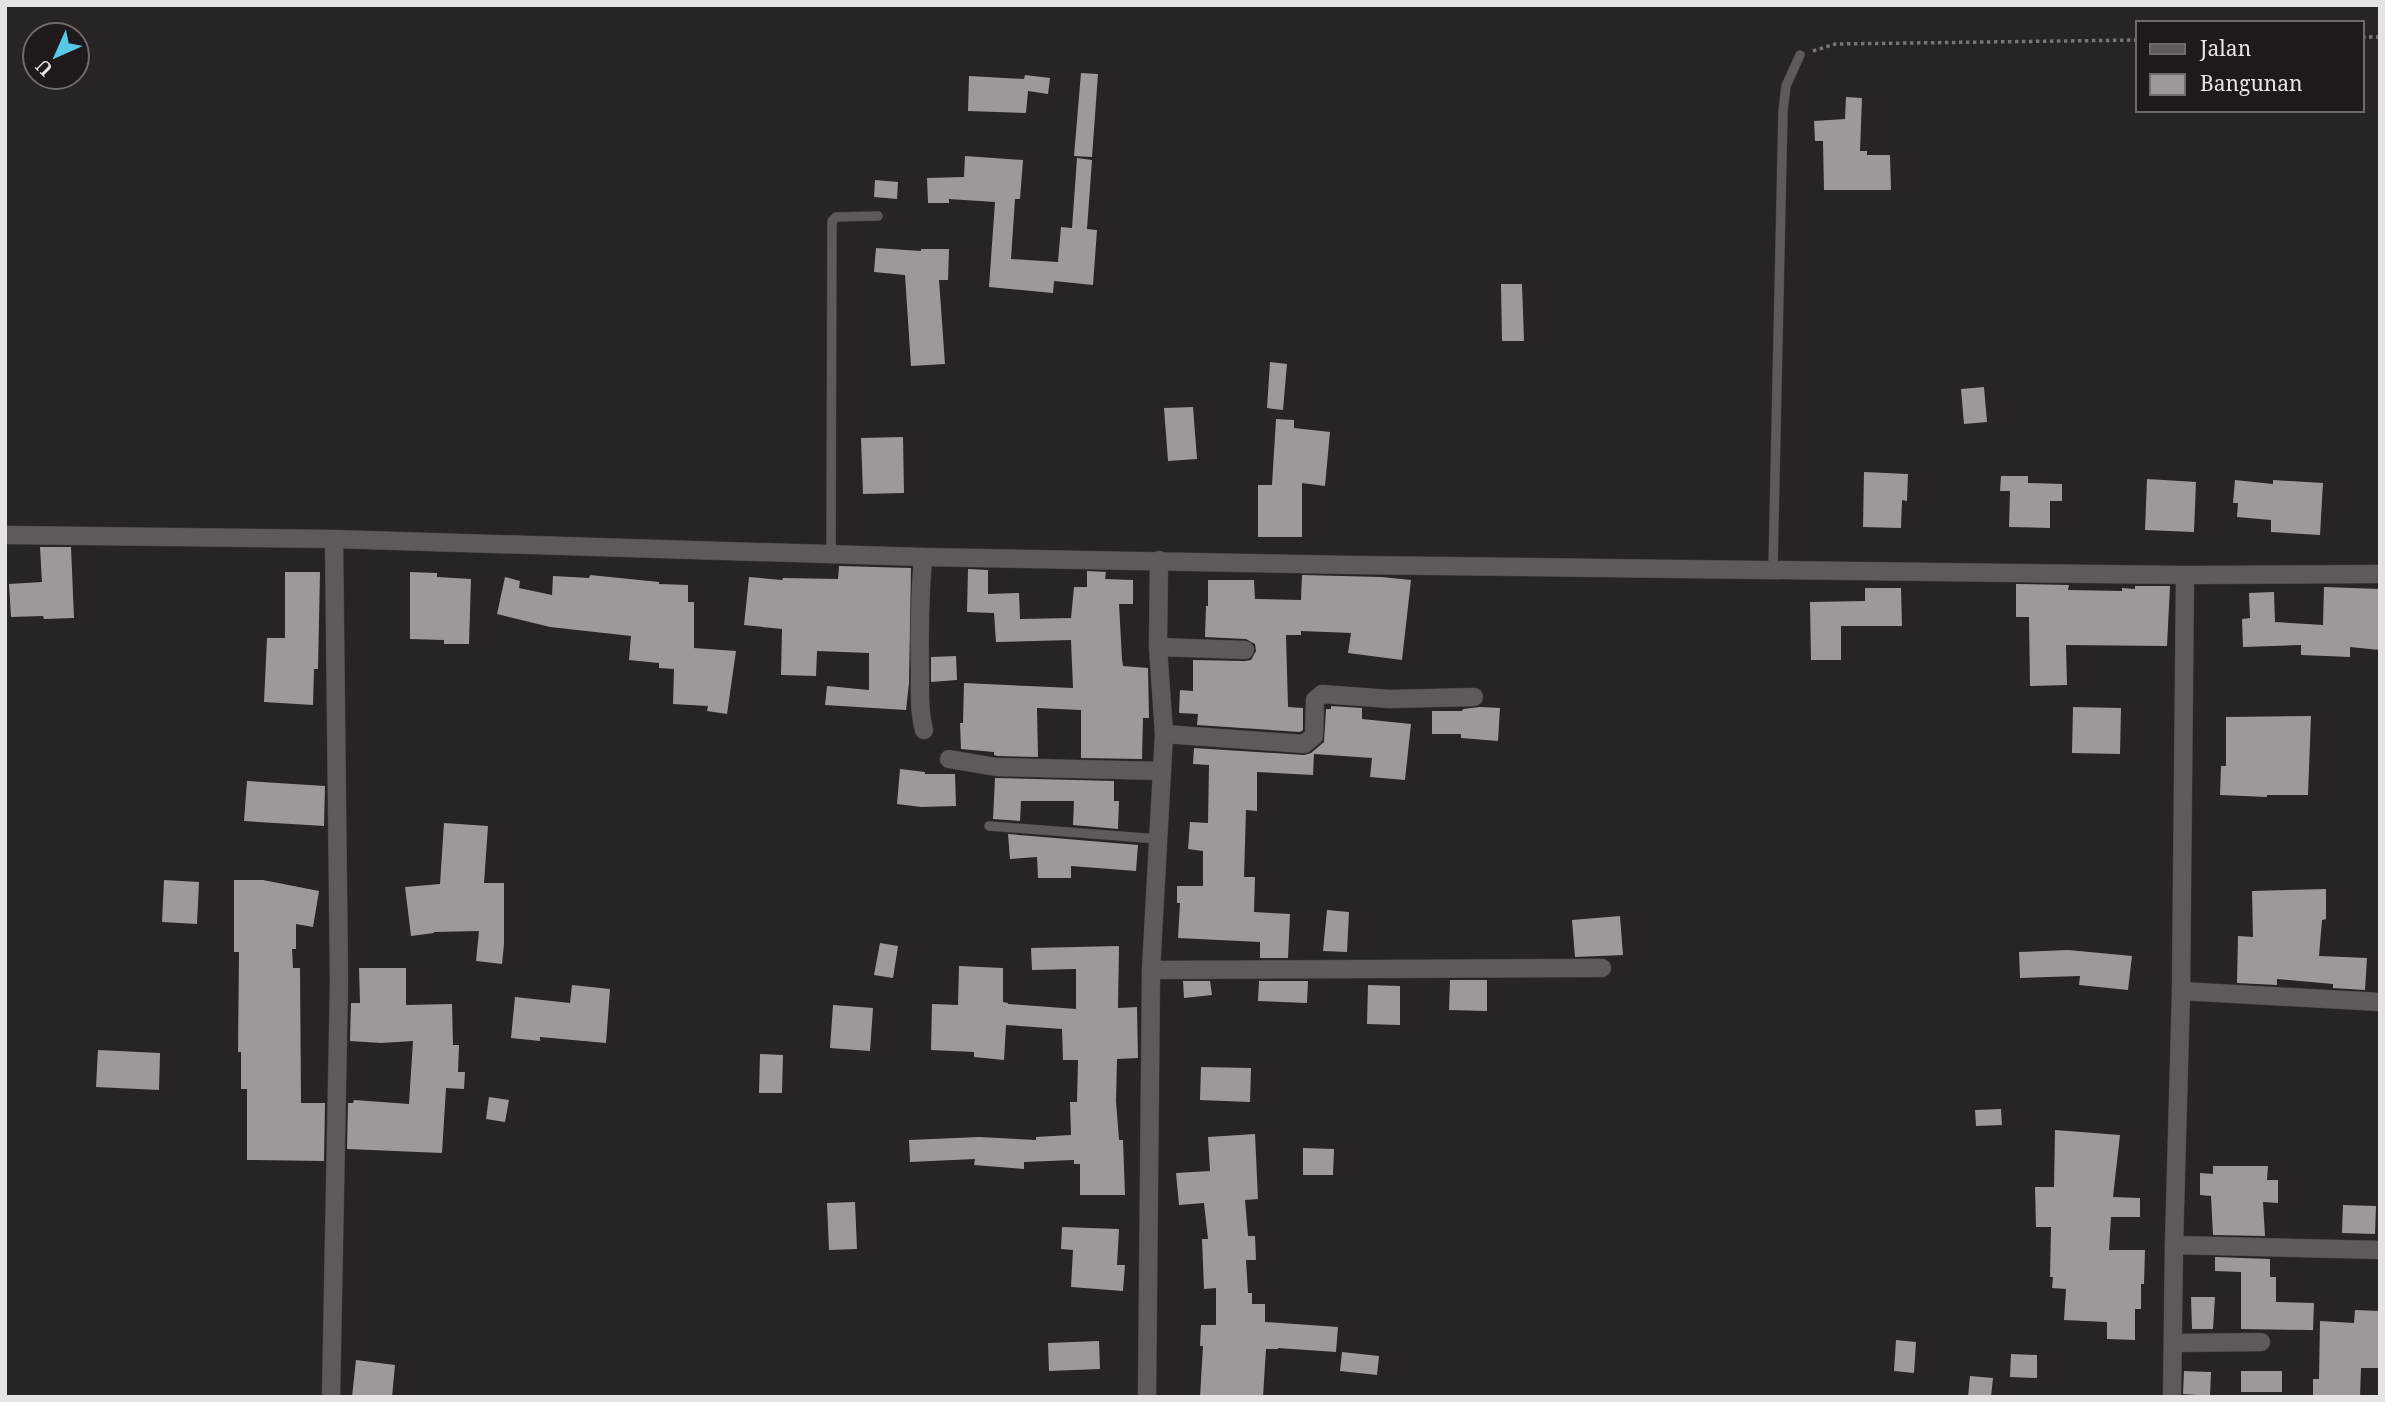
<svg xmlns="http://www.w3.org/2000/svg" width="2385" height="1402" font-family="'Noto Serif',serif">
	<rect width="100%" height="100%" fill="#282325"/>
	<g fill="#9f989b">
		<polygon points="1081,73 1098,74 1092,157 1074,156"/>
		<polygon points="1025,75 1050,78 1048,94 1028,91 1026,113 968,111 969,76 1024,79"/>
		<polygon points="1846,97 1862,98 1860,151 1867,151 1867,155 1890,155 1891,190 1824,190 1823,141 1815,141 1814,121 1845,119"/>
		<polygon points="965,156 1023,160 1020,199 1015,199 1011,259 1058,262 1061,227 1072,228 1077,158 1092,160 1087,229 1097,230 1093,285 1054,281 1053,293 989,287 995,202 949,199 949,203 928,203 927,178 964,177"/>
		<polygon points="875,180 898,182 897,199 874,197"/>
		<polygon points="876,248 921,251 921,249 949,249 948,280 939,280 945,364 911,366 905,275 874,272"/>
		<polygon points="1501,284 1522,284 1524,341 1502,341"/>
		<polygon points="1270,362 1287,364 1283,410 1267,408"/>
		<polygon points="1984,387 1987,422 1964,424 1961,389"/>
		<polygon points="1193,407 1197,459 1168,461 1164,408"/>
		<polygon points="1276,419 1294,420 1294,428 1330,432 1325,486 1302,483 1302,537 1258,537 1258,485 1272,485"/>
		<polygon points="903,437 904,493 863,494 861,438"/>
		<polygon points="1864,472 1908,474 1907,501 1902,500 1901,528 1863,527"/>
		<polygon points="2001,476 2028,476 2028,483 2062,484 2062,501 2050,501 2050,528 2009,527 2010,491 2000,491"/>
		<polygon points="2147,479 2196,482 2194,532 2145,530"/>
		<polygon points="2235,480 2273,484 2273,480 2323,483 2320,535 2271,532 2271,520 2237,517 2238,503 2233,503"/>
		<polygon points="40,547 71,547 74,618 44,619 43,616 11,617 9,584 42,582"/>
		<polygon points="839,566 911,568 909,683 906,710 825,705 827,686 869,690 869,653 817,651 816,676 781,675 782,629 744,625 749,577 782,580 783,578 838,579"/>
		<polygon points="968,569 988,570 988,594 1019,593 1020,619 1071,618 1074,587 1087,587 1087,571 1106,572 1105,579 1133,580 1133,604 1119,604 1122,659 1123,666 1148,668 1149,718 1143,718 1142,759 1081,758 1081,710 1037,708 1038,757 997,756 994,755 994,752 961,749 960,723 963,723 964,683 1073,688 1071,640 996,642 994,613 967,612"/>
		<polygon points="285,572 320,572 318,669 314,669 313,705 264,702 267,638 285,638"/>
		<polygon points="410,572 437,573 437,577 471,579 469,644 444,644 444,640 410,639"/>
		<polygon points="590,575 659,582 659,584 688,585 688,602 694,602 694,648 736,651 727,714 707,711 708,706 673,704 674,669 659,668 659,663 629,660 631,636 550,627 497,614 505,577 520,581 519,588 552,595 553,576 589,578"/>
		<polygon points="1302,575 1381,577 1411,580 1402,660 1348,653 1351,633 1301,631 1301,635 1286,635 1288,707 1303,708 1303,730 1300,732 1197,725 1198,714 1179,713 1180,690 1193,691 1193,660 1245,661 1251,660 1256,651 1255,644 1246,639 1205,637 1206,606 1208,606 1208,580 1254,580 1255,599 1301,600"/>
		<polygon points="2016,584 2069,585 2068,590 2122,591 2122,588 2135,589 2135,586 2170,586 2167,646 2066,645 2067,685 2030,686 2029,617 2016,617"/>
		<polygon points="2324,587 2380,589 2380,650 2350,647 2350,657 2301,655 2301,645 2243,647 2242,619 2250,618 2249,593 2274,592 2275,622 2323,625"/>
		<polygon points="1865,588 1901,588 1902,626 1841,626 1841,660 1811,660 1810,602 1865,601"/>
		<polygon points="956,656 957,680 931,682 931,657"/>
		<polygon points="1331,706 1362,708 1362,719 1411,724 1405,780 1370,777 1372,758 1314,754 1313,775 1257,772 1257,811 1246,810 1244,877 1255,877 1254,912 1290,914 1288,958 1260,958 1260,942 1178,938 1180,903 1177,903 1177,886 1203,886 1203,851 1188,849 1190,822 1208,823 1209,765 1193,764 1194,748 1304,755 1311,753 1324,742 1326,709 1331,709"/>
		<polygon points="1480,707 1500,708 1498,741 1461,738 1461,734 1432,734 1432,711 1462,711 1463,709"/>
		<polygon points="2073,707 2121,708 2120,754 2072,753"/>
		<polygon points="2311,716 2308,795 2267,795 2267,797 2220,795 2221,766 2226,766 2226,717"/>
		<polygon points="900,769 925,772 925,774 955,774 956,806 921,807 897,804"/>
		<polygon points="995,778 1114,781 1114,801 1119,801 1118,829 1073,825 1074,801 1021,801 1020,821 993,819"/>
		<polygon points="247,781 325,786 324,826 244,821"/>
		<polygon points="444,823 488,826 484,883 504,883 504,944 502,964 476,961 479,931 434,932 434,933 411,936 405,887 440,884"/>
		<polygon points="1008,834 1138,845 1136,871 1071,866 1071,878 1038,878 1037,857 1010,859"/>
		<polygon points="164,880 199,882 197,924 162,922"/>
		<polygon points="234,880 263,880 319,891 313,927 296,924 296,949 292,949 293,968 300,968 301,1103 325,1103 324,1161 247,1160 247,1089 241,1089 241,1052 238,1052 239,952 234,952"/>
		<polygon points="2326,889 2326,919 2322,920 2319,956 2367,958 2365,990 2333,988 2333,984 2277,979 2277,985 2237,983 2238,936 2253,937 2252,891"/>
		<polygon points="1327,910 1349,912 1347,952 1323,951"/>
		<polygon points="1620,916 1623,955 1575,957 1572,920"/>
		<polygon points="880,943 898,946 893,978 874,975"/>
		<polygon points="1119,946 1118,1008 1137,1007 1138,1058 1117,1059 1116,1101 1119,1140 1123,1140 1125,1195 1080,1195 1080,1164 1074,1164 1074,1160 1024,1162 1024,1169 974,1165 975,1159 910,1162 909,1140 979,1137 1036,1140 1036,1137 1071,1135 1070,1102 1077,1102 1078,1060 1063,1060 1062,1029 1006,1025 1004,1060 974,1057 974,1052 931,1050 932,1004 958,1005 959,966 1003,968 1003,1002 1008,1003 1008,1004 1076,1009 1076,969 1032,970 1031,948"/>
		<polygon points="2068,950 2132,956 2128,990 2079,985 2080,976 2020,978 2019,952"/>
		<polygon points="359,968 406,968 406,1005 452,1004 453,1045 459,1045 458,1072 465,1072 464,1089 446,1088 442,1153 347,1149 348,1103 353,1103 354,1100 409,1104 413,1041 381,1043 350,1041 351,1003 360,1003"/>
		<polygon points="1450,980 1487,980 1487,1011 1449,1010"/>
		<polygon points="1183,981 1210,981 1212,995 1184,998"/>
		<polygon points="1259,981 1308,981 1307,1003 1258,1001"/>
		<polygon points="572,985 610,989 606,1043 540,1037 540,1041 511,1038 515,997 570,1003"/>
		<polygon points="1368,985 1400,986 1400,1025 1367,1024"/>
		<polygon points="833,1005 873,1008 870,1051 830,1048"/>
		<polygon points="98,1050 160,1053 159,1090 96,1087"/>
		<polygon points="760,1054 783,1055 782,1093 759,1093"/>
		<polygon points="1201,1067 1251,1068 1250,1102 1200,1100"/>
		<polygon points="489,1097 509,1100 505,1122 486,1119"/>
		<polygon points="2001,1109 2002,1125 1976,1126 1975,1110"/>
		<polygon points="2055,1130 2120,1135 2113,1197 2140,1198 2140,1217 2111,1217 2109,1250 2145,1250 2144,1284 2141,1284 2141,1309 2135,1309 2135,1340 2107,1339 2107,1322 2064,1320 2066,1289 2052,1288 2053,1277 2050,1277 2051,1227 2036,1227 2035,1187 2054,1187"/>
		<polygon points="1255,1134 1258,1199 1245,1200 1248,1236 1255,1236 1256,1260 1246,1260 1248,1293 1252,1293 1252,1304 1265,1304 1265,1322 1338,1327 1336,1352 1278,1348 1278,1349 1266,1349 1263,1397 1200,1397 1203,1346 1200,1346 1201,1325 1216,1325 1216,1288 1204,1289 1202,1239 1208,1239 1204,1203 1179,1205 1176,1173 1210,1171 1208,1137"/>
		<polygon points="1303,1148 1334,1149 1333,1175 1303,1175"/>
		<polygon points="2213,1166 2268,1166 2267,1180 2278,1180 2278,1203 2263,1202 2265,1236 2213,1235 2211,1196 2200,1195 2200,1173 2213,1174"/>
		<polygon points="855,1202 857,1249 829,1250 827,1203"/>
		<polygon points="2343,1205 2376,1206 2375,1234 2342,1233"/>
		<polygon points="1062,1227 1119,1229 1117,1265 1125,1265 1123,1291 1071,1287 1073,1250 1061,1249"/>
		<polygon points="2215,1257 2270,1259 2270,1277 2276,1277 2276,1302 2314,1303 2313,1330 2241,1329 2241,1272 2215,1271"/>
		<polygon points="2191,1297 2215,1297 2213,1329 2192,1329"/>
		<polygon points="2355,1310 2380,1311 2380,1368 2361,1368 2360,1397 2313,1397 2313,1379 2319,1379 2320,1321 2354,1323"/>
		<polygon points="1896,1340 1916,1342 1914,1373 1894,1371"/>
		<polygon points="1099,1341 1100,1369 1049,1371 1048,1343"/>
		<polygon points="1342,1352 1379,1356 1377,1375 1340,1371"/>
		<polygon points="2011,1354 2037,1355 2037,1378 2010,1377"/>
		<polygon points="356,1360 395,1365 392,1397 352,1397"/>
		<polygon points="2184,1371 2211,1372 2210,1396 2183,1394"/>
		<rect x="2241" y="1371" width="41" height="21"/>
		<polygon points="1970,1376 1993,1378 1991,1397 1968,1397"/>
	</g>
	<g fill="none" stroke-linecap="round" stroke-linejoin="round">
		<g stroke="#444042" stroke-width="10">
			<g id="service">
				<polyline points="831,553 832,221 836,217 878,216"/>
				<polyline points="1773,568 1783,111 1786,86 1800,55"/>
				<polyline points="989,826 1158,839"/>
			</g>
		</g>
		<g stroke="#444042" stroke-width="19">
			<g id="minor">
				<polyline points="5,535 334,539 923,557 1353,565 2185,575 2380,574"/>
				<path d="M923,557C920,595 919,632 920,671C920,691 919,711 924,730"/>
				<polyline points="1158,647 1245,650"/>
				<polyline points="1164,734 1304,744 1314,736 1315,700 1322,694 1390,699 1474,697"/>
				<polyline points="949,759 996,767 1162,771"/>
				<polyline points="1151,970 1602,968"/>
				<polyline points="2181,991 2380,1002"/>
				<polyline points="2174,1245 2380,1250"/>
				<polyline points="2174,1343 2261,1342"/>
				<polyline points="331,1397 339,982 334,539"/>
				<polyline points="1147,1397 1151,970 1164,734 1158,647 1159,560"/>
				<polyline points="2172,1397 2174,1245 2181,991 2185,575"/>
			</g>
		</g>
		<g stroke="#797577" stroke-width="3.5" stroke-dasharray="3.5 3.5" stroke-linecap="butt">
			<polyline points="2362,37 2380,37"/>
			<polyline points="1813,51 1835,44 2138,40"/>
		</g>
		<use href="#service" stroke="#5f595c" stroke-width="9"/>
		<use href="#minor" stroke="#5f595c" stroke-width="18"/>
	</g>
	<rect width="2385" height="1402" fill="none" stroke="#e7e3e5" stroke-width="14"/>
	<rect x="2136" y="21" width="228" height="91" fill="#1f191c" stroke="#6f6a6c" stroke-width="2"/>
	<rect x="2150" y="44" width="35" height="10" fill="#5f595c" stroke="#6f6a6c" stroke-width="2"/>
	<text x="2200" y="56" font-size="21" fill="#e7e3e5">Jalan</text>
	<rect x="2150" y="74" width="35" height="21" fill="#9f989b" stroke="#6f6a6c" stroke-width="2"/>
	<text x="2200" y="91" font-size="21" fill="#e7e3e5">Bangunan</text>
	<g transform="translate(56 56) rotate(225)"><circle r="33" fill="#1f191c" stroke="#6f6a6c" stroke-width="2"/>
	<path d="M0-5L12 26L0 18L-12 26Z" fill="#58c8e4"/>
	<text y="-10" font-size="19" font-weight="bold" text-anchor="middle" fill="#e7e3e5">U</text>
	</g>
</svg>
